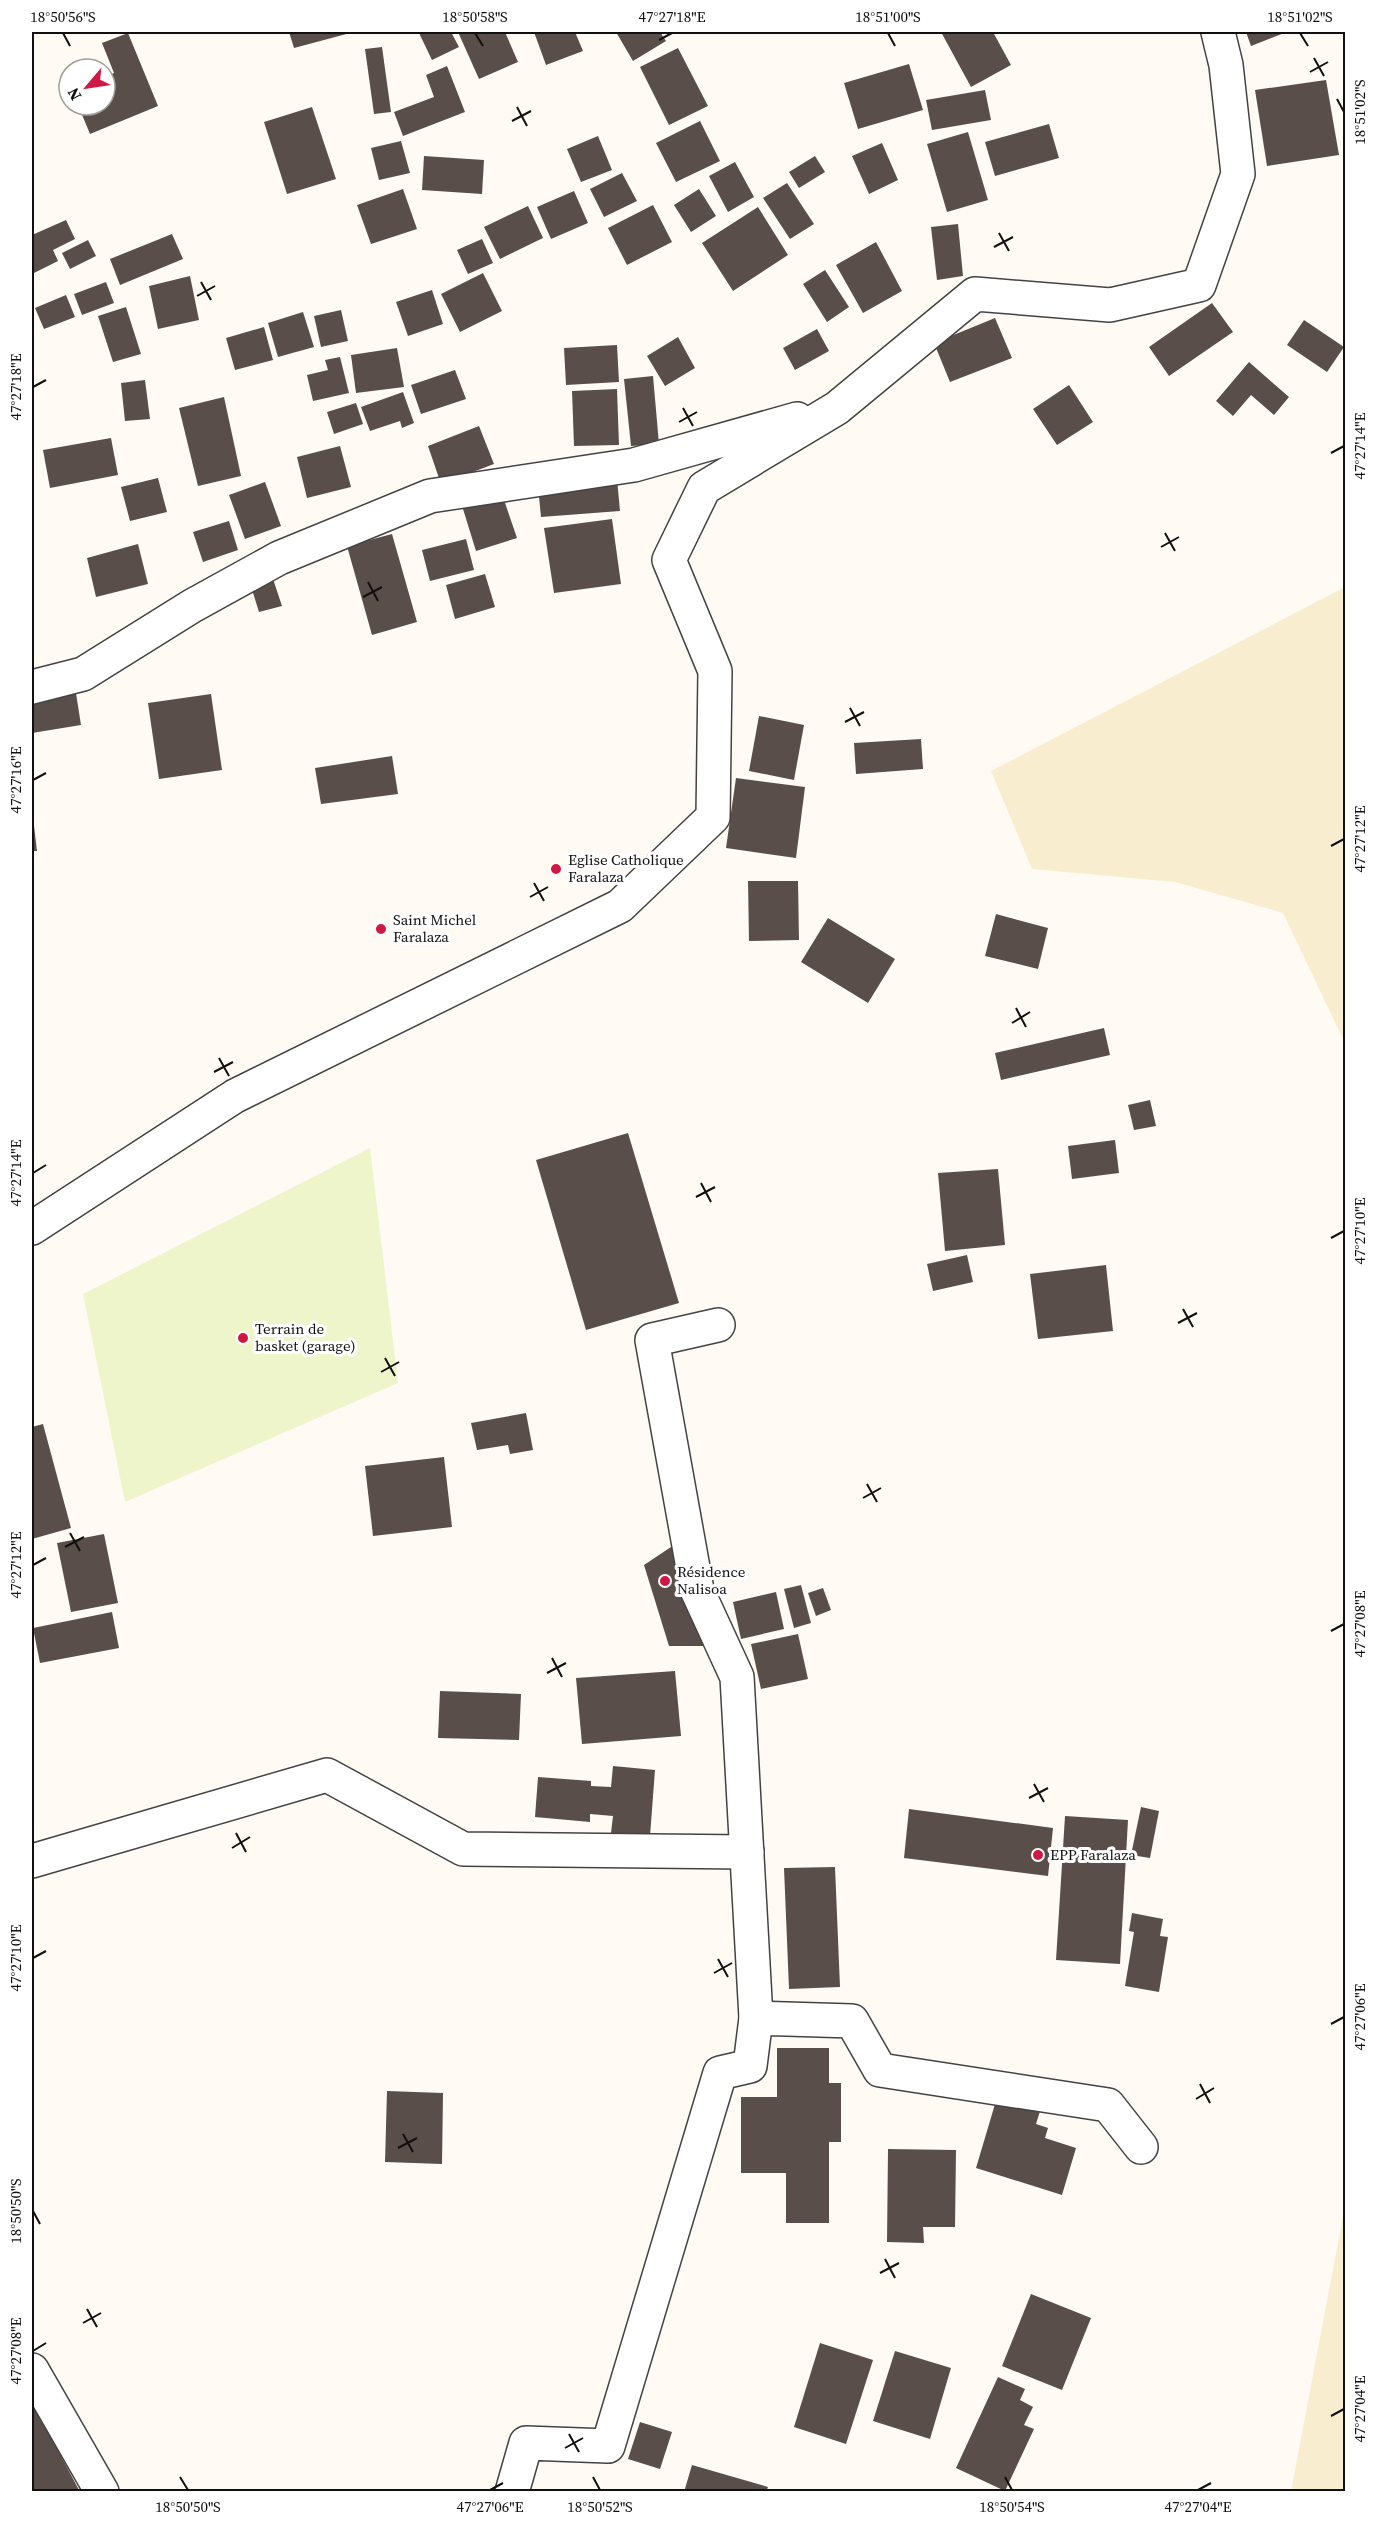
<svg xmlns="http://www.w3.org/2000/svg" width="1377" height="2523" font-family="'Source Serif 4',serif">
	<rect width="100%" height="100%" fill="#fffbf4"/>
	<g fill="#f9edd0">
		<polygon points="1345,587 1345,1043 1283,913 1175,882 1032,869 991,771"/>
		<polygon points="1345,2206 1345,2491 1291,2491"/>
	</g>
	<polygon fill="#eef5cb" points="370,1148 398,1383 125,1502 83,1294"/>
	<g fill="#5a4e4b">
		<polygon points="289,32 354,32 294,48"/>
		<polygon points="423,32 451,32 459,47 432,60 419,33"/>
		<polygon points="458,32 505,32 518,62 479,79"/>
		<polygon points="534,32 575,32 583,51 546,65"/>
		<polygon points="616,32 660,32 666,41 633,61"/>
		<polygon points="941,32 993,32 1011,65 971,87"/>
		<polygon points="1246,32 1287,32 1251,46"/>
		<polygon points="128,33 158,106 90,134 78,105 105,105 105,77 114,73 102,43"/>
		<polygon points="382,47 391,112 374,114 365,49"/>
		<polygon points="678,48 708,106 669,125 640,67"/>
		<polygon points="909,64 923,110 858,129 844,83"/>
		<polygon points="447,66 465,112 403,136 394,112 434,97 426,75"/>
		<polygon points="1326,80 1339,155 1267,166 1255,90"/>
		<polygon points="985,90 991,120 932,130 926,100"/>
		<polygon points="312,107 336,179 287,194 264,122"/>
		<polygon points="700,121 720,161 676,182 656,143"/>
		<polygon points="1049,124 1059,158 995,176 985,142"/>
		<polygon points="968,132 988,200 947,212 927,144"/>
		<polygon points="598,136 612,170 581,182 567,149"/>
		<polygon points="401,141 410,173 379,180 371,148"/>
		<polygon points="882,143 898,180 869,194 852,156"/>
		<polygon points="424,156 484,160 482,194 422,190"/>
		<polygon points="815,156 825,172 799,188 789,172"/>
		<polygon points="735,162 754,197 728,212 709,176"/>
		<polygon points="622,173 637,201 604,217 590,189"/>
		<polygon points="787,183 814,224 790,239 763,198"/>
		<polygon points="403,189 417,229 371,244 357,205"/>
		<polygon points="699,189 716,216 691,232 674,205"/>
		<polygon points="574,191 588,223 551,239 537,207"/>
		<polygon points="653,205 672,242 627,265 608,228"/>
		<polygon points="528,206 543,238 500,259 484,227"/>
		<polygon points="758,207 788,255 733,291 702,243"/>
		<polygon points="66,220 75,239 53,250 58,261 32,274 32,235"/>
		<polygon points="958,224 963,276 937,280 931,227"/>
		<polygon points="172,234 183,259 120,285 110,259"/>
		<polygon points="482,239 493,263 468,274 457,250"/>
		<polygon points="88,240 96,256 70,269 62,253"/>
		<polygon points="876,242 902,291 863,313 836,265"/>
		<polygon points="825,270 849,307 827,322 803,284"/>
		<polygon points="483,273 502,311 460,332 441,294"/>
		<polygon points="190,276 199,320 158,329 149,286"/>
		<polygon points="106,282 114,303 82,315 74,294"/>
		<polygon points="432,290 443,324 408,336 396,302"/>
		<polygon points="66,295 75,317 44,329 35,308"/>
		<polygon points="1212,303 1233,332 1169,376 1149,347"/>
		<polygon points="126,307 141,354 113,362 98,316"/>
		<polygon points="341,310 348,341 321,347 314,316"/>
		<polygon points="303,312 314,347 278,357 268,323"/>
		<polygon points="995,318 1012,358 950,382 934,343"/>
		<polygon points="1304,320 1344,347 1327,372 1287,345"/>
		<polygon points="264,327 273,360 235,370 226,338"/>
		<polygon points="817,329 829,351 795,370 783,348"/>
		<polygon points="678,337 695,368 665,386 647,356"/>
		<polygon points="617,345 619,382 566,385 564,348"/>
		<polygon points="397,348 404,387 356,393 351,355"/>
		<polygon points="340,357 349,393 313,401 307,375 328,370 325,360"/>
		<polygon points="1249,362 1289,397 1274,415 1251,395 1233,416 1216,401"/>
		<polygon points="455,370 466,399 421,414 411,385"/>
		<polygon points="653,376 659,444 631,446 624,379"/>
		<polygon points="145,380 150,419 125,421 121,383"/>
		<polygon points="1069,385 1093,422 1057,445 1033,409"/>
		<polygon points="617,389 619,445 574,446 572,391"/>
		<polygon points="403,392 414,423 402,428 400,421 370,431 361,407"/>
		<polygon points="224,397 241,476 198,486 179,408"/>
		<polygon points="356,403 363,424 334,434 327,412"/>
		<polygon points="479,426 494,464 441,484 428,446"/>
		<polygon points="111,438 118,475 50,488 43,450"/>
		<polygon points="340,446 351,487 307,498 297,457"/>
		<polygon points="158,478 167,512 130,521 121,487"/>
		<polygon points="617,479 620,511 541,517 538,486"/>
		<polygon points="265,482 281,526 245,539 229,495"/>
		<polygon points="503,497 517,538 476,551 463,509"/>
		<polygon points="612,519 621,584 554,593 544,528"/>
		<polygon points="229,521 238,550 203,562 193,532"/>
		<polygon points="392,534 417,622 372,635 347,546"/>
		<polygon points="466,539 474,570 430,581 422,550"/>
		<polygon points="138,544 148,584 96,597 87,558"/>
		<polygon points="271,573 282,606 259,612 249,580"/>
		<polygon points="485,574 495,607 455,619 446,585"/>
		<polygon points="75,687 81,725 32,733 32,694"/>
		<polygon points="211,694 222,770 159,779 148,703"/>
		<polygon points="759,716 804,725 794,780 749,771"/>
		<polygon points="921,739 923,769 856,774 854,743"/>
		<polygon points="392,756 398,794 321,804 315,768"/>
		<polygon points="736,778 805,787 796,858 726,848"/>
		<polygon points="32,809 37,851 32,851"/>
		<polygon points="748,881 798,881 799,940 749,941"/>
		<polygon points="996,914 1048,928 1038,969 985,956"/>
		<polygon points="828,918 895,959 868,1003 801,962"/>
		<polygon points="1104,1028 1110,1055 1001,1080 995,1053"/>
		<polygon points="1150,1100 1156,1126 1134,1130 1128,1105"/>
		<polygon points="628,1133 679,1303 586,1330 536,1160"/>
		<polygon points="1115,1140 1119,1173 1072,1179 1068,1146"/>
		<polygon points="998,1169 1005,1245 945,1251 938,1173"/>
		<polygon points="967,1255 973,1282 933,1291 927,1264"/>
		<polygon points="1106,1265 1113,1331 1038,1339 1030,1274"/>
		<polygon points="526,1413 533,1450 510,1454 508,1445 477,1450 471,1423"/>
		<polygon points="43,1424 71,1528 32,1539 32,1427"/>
		<polygon points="444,1457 452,1527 373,1536 365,1466"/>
		<polygon points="104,1534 118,1603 71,1612 57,1543"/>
		<polygon points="674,1545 707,1646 669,1646 644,1565"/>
		<polygon points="801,1585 811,1623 794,1628 784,1589"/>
		<polygon points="823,1588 831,1610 816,1616 808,1593"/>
		<polygon points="776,1592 784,1629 741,1639 733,1602"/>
		<polygon points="112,1612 119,1648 40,1663 33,1628"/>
		<polygon points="798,1634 808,1679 761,1689 751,1644"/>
		<polygon points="675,1671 681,1736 582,1744 576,1678"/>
		<polygon points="440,1691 521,1694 519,1740 438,1738"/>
		<polygon points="613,1766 655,1770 650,1836 611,1833 613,1816 590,1814 590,1822 535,1817 538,1777 591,1781 591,1786 611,1787"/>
		<polygon points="1141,1807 1159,1811 1150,1858 1131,1855"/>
		<polygon points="909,1809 1053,1828 1048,1876 904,1858"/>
		<polygon points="1065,1816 1128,1820 1120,1964 1056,1960"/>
		<polygon points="835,1867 840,1987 789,1989 784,1868"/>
		<polygon points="1132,1913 1163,1919 1160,1936 1168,1937 1159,1992 1125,1986 1134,1932 1129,1931"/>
		<polygon points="777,2048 829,2048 829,2083 841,2083 841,2142 829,2142 829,2223 786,2223 786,2173 741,2173 741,2097 777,2097"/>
		<polygon points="387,2091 443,2093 442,2164 385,2162"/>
		<polygon points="998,2094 1041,2108 1036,2124 1048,2128 1045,2138 1076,2148 1062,2195 976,2168"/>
		<polygon points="888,2149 956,2150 955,2227 923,2227 924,2243 887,2242"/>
		<polygon points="1031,2294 1091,2318 1062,2390 1002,2366"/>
		<polygon points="820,2343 873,2360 846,2444 794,2427"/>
		<polygon points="895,2351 951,2368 930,2439 873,2421"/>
		<polygon points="998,2377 1025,2389 1020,2400 1033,2407 1024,2425 1034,2429 1005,2491 956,2468"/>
		<polygon points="32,2401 80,2492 32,2492"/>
		<polygon points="640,2422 672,2432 660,2469 628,2459"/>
		<polygon points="692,2465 768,2487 766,2492 684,2492"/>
	</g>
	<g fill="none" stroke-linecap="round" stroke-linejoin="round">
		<g stroke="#434343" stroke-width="36">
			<g id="minor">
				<polyline points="32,687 83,674 192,606 279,558 430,496 634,465 797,419"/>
				<polyline points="32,1228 235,1096 620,906 713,817 715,671 669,560 704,488 837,408 975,294 1110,305 1199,285 1238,174 1226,65 1218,32"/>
				<polyline points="718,1325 652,1340 697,1590 737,1677 756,2018"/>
				<polyline points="32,1861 327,1775 463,1849 747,1852"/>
				<polyline points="32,2370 102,2492"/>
				<polyline points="512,2492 526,2443 608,2446 720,2073 750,2066 756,2018 852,2021 880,2070 1108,2105 1141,2147"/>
			</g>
		</g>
		<use href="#minor" stroke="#fff" stroke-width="33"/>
	</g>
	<path fill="none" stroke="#101010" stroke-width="2" d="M63,33L70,46M475,33L483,46M888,33L895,46M1300,33L1308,46M659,40L672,33M1314,58L1324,76M1310,72L1328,62M1337,99L1344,112M517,107L527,126M512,121L531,111M999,233L1009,251M994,247L1013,237M201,282L211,300M197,296L215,286M33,387L46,380M683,408L693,426M679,422L697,412M1331,453L1344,446M1165,533L1175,551M1161,547L1179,537M368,582L378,601M363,597L382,587M850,708L860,726M845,722L864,712M33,780L46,773M1331,846L1344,839M534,883L544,901M530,897L548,887M1016,1008L1026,1027M1012,1023L1030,1012M219,1058L229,1076M214,1072L233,1062M33,1173L46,1165M701,1183L711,1202M696,1197L715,1187M1331,1238L1344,1231M1183,1309L1193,1327M1178,1323L1197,1313M385,1358L395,1376M381,1372L399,1362M867,1484L877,1502M863,1498L881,1488M70,1533L80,1551M65,1547L84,1537M33,1565L46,1558M1331,1631L1344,1624M552,1658L562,1677M547,1673L566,1663M1034,1784L1044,1802M1029,1798L1048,1788M236,1833L246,1852M232,1848L250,1837M33,1958L46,1951M718,1959L728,1977M714,1973L732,1963M1331,2024L1344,2017M1200,2084L1210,2103M1196,2099L1214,2088M403,2134L413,2152M398,2148L417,2138M33,2211L40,2224M885,2259L895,2278M880,2273L899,2263M87,2309L97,2327M83,2323L101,2313M33,2351L46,2343M1331,2416L1344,2409M569,2434L579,2452M565,2448L583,2438M180,2477L188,2490M593,2477L600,2490M1005,2477L1012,2490M490,2490L503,2483M1198,2490L1211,2483"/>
	<g fill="#d01844" stroke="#fff" stroke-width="2">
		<circle cx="556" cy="869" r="6"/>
		<circle cx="381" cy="929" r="6"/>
		<circle cx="243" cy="1338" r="6"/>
		<circle cx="665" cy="1581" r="6"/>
		<circle cx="1038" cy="1855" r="6"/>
	</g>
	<g text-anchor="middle" stroke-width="6" stroke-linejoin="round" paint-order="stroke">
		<g font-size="15" fill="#101010" stroke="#fff" text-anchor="start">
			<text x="568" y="865">Eglise Catholique<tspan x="568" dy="17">Faralaza</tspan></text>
			<text x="393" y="925">Saint Michel<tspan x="393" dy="17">Faralaza</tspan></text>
			<text x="255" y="1334">Terrain de<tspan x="255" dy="17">basket (garage)</tspan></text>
			<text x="677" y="1577">Résidence<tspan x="677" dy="17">Nalisoa</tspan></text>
			<text x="1050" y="1860">EPP Faralaza</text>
		</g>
	</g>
	<rect width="1377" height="2523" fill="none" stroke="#ffffff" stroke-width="66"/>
	<g transform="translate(87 87) rotate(241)"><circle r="28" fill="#ffffff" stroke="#9f9f9f" stroke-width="1.5"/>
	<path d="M0-4.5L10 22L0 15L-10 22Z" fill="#d01844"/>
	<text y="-9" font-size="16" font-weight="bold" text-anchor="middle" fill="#101010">N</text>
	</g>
	<rect x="33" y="33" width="1311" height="2457" fill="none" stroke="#101010" stroke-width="2"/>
	<g font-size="15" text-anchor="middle" fill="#101010">
		<text x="63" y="22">18°50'56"S</text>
		<text x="475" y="22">18°50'58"S</text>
		<text x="672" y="22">47°27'18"E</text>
		<text x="888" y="22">18°51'00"S</text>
		<text x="1300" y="22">18°51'02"S</text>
		<text transform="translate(1360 112) rotate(-90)" y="5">18°51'02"S</text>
		<text transform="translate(16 387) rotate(-90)" y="5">47°27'18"E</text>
		<text transform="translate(1360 446) rotate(-90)" y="5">47°27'14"E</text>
		<text transform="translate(16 780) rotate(-90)" y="5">47°27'16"E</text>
		<text transform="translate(1360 839) rotate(-90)" y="5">47°27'12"E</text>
		<text transform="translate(16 1173) rotate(-90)" y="5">47°27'14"E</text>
		<text transform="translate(1360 1231) rotate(-90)" y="5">47°27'10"E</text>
		<text transform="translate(16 1565) rotate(-90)" y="5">47°27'12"E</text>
		<text transform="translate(1360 1624) rotate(-90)" y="5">47°27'08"E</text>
		<text transform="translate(16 1958) rotate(-90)" y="5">47°27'10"E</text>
		<text transform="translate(1360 2017) rotate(-90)" y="5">47°27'06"E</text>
		<text transform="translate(16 2211) rotate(-90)" y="5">18°50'50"S</text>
		<text transform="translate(16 2351) rotate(-90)" y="5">47°27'08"E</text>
		<text transform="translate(1360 2409) rotate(-90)" y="5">47°27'04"E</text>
		<text x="188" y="2512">18°50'50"S</text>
		<text x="490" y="2512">47°27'06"E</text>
		<text x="600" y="2512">18°50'52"S</text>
		<text x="1012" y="2512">18°50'54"S</text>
		<text x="1198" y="2512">47°27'04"E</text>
	</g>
</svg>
